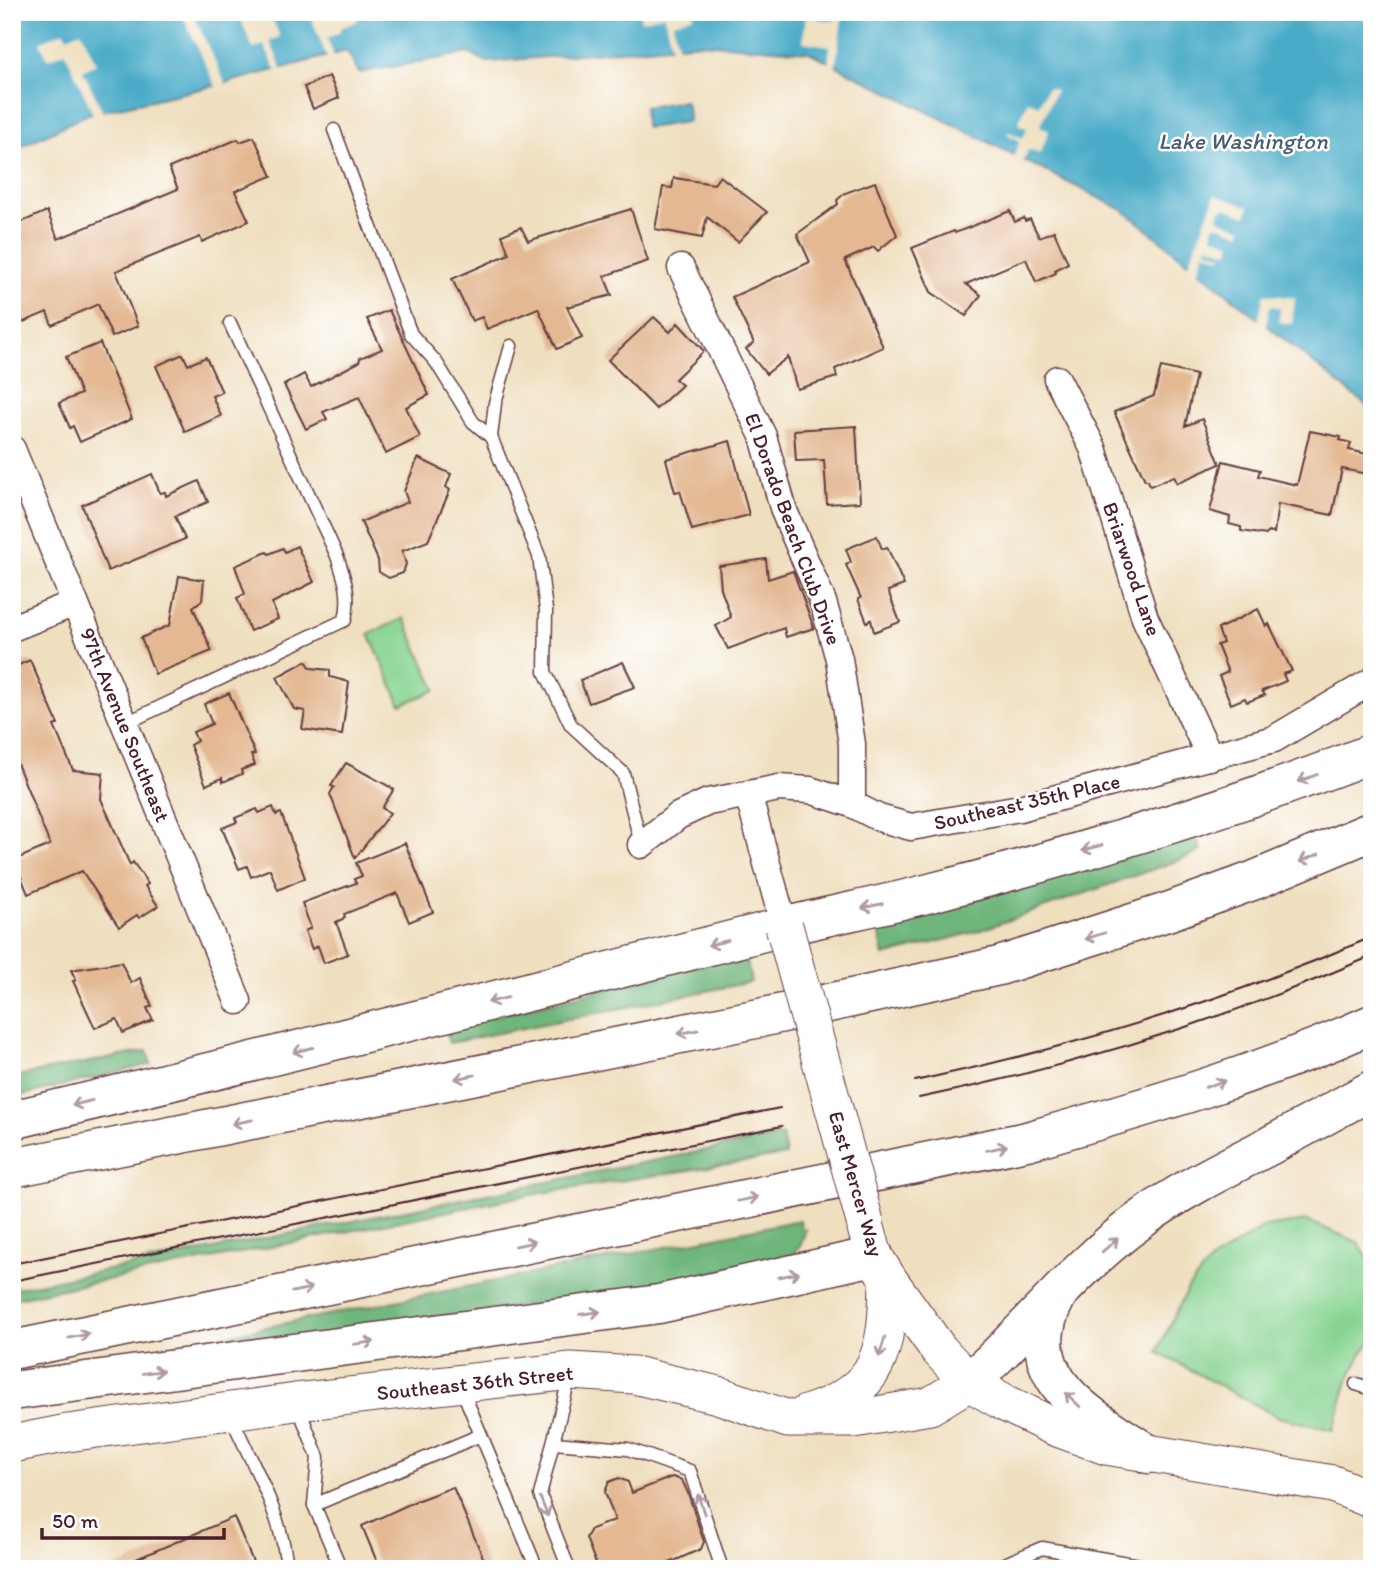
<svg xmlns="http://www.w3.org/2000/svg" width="1384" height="1581" font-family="Itim,sans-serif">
	<rect width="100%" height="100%" fill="#fff"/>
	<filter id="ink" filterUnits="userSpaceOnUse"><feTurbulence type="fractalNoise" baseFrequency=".0143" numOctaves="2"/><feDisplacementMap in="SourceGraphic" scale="14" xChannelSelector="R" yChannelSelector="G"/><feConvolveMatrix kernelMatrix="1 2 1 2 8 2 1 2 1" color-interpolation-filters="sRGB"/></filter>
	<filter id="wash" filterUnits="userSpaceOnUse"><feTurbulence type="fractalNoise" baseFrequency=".00686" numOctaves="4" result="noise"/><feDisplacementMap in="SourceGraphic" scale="28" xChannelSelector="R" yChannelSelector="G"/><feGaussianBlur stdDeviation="1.57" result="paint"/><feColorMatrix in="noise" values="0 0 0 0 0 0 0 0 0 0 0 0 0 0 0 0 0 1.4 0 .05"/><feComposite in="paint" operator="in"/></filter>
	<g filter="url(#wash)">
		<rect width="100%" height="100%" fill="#efdfbf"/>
		<g fill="#88d492" stroke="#697a5e" stroke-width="2">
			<polygon points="404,618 436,690 401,705 369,634"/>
			<polygon points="1307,1221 1358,1242 1372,1265 1372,1341 1362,1353 1348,1381 1333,1430 1278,1417 1157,1352 1188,1288 1211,1261 1264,1227"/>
		</g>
		<g fill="#6eb67c" stroke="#5c6a54" stroke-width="2">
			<polygon points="1196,836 1201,851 1182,859 978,931 884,956 877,921 1064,875"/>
			<polygon points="746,957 751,982 449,1043 445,1028 731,958"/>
			<polygon points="147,1051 151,1064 12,1098 12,1077"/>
			<polygon points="782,1135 786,1155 529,1195 12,1299 12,1289"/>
			<polygon points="800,1220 801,1229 806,1229 801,1244 793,1255 630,1290 178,1357 176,1345"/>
		</g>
		<g fill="#48abc7" stroke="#496579" stroke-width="2">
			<polygon points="12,12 1372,12 1372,410 1123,210 809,52 702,43 488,62 468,53 359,73 347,51 214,86 88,114 12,151"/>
			<polygon points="683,101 686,102 689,120 686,122 647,128 645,126 644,107"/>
		</g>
		<g fill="#efdfbf">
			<polygon points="181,12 192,12 226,85 217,89"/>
			<polygon points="238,12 269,12 280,37 270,41 283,72 278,74 264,45 253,49"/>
			<polygon points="309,12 355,12 358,21 340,28 340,32 327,38 334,57 328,60"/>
			<polygon points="648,12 693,12 694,16 673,23 678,47 672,48 664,15 641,21 640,15"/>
			<polygon points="806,12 816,12 819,19 832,21 835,18 836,12 843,12 835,69 828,66 830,46 803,42"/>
			<polygon points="64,31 67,37 81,31 96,63 83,71 104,114 94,116 65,52 48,59 40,42"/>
			<polygon points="1048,87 1056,90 1040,126 1049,131 1040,154 1028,150 1022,163 1013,158 1020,141 1007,134 1009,132 1023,138 1027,128 1018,124 1028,101 1039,105"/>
			<polygon points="1215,195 1249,207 1246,216 1225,208 1220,210 1218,216 1220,220 1242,228 1240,233 1218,225 1214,226 1212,236 1232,243 1229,252 1207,245 1206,249 1222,255 1222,258 1204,252 1197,274 1188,266"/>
			<polygon points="1264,294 1295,298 1292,324 1279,322 1280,308 1272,306 1269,308 1265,329 1258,323"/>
		</g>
		<g id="blocks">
			<g fill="#e3b892">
				<polygon points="329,76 339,98 313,109 304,87"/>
				<polygon points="254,137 272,176 235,191 249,221 202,242 200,237 116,271 138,326 112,337 98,304 52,325 47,312 12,327 12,234 19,231 17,224 47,211 58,239 178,189 169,168 238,139 240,142"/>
				<polygon points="720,176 767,212 738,242 707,217 702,238 655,229 663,187 672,188 674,178 714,184"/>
				<polygon points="875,182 897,235 878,251 874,247 845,260 883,347 835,369 837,377 797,389 788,357 766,374 746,349 754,343 732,297 810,262 797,234 838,204 837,200 845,193"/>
				<polygon points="631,209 648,261 604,276 612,295 567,307 582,338 557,349 538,308 487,329 482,317 472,321 452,279 509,254 502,235 521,227 528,241"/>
				<polygon points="1010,211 1015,222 1024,218 1025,221 1030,219 1039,237 1054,231 1068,263 1055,270 1056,273 1036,282 1026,259 966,284 981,295 966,316 931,292 912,248 954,231 955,233"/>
				<polygon points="389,310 429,395 406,407 420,437 386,454 359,397 323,412 327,419 306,429 284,385 304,374 311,387 359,362 360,358 382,349 367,319"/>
				<polygon points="654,317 670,332 678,323 704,351 675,379 682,385 656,409 608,360"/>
				<polygon points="100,343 132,419 80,442 73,426 70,428 59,403 81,394 66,357"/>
				<polygon points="183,354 188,365 206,357 222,392 212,396 221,416 185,432 156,366"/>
				<polygon points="1161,367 1196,375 1185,426 1202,419 1220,464 1177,483 1174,476 1150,486 1148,480 1145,480 1114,412 1154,396"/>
				<polygon points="856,426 860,502 827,504 824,460 796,461 794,430"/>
				<polygon points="1310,431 1341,437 1340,440 1351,443 1349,450 1372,455 1368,474 1342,469 1332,515 1278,504 1274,533 1268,532 1266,535 1241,531 1241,527 1229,524 1230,517 1210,511 1223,461 1260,470 1258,476 1297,485"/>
				<polygon points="730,441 749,515 692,530 680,491 675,492 666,459"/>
				<polygon points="418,458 451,474 446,487 450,490 428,541 402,551 406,564 403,573 389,578 379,572 378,560 361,522 408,502 404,491"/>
				<polygon points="152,474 160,493 165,492 166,496 199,481 208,502 175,516 185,539 108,571 82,505"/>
				<polygon points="877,536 882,549 887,547 904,585 888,591 900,622 874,632 871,620 867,622 858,599 861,598 846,565 851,562 846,549"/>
				<polygon points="297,546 314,582 272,603 278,619 250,631 237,598 245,594 235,566 267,552 269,554 283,548 285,552"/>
				<polygon points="766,559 768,579 793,571 814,628 786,637 784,628 728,649 716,626 731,617 721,589 719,566"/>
				<polygon points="179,576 204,580 202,600 193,607 212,651 155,674 141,638 170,625"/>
				<polygon points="1258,609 1266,626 1269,624 1292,671 1283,674 1286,681 1262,691 1265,695 1247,702 1245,698 1231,704 1219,676 1228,672 1217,645 1223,643 1218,629"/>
				<polygon points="30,660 58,724 54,726 73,770 103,773 101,799 130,865 133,862 148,884 145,886 158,906 139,918 137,915 119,927 82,871 28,894 14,860 50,845 12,751 12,668"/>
				<polygon points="306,661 311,668 330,670 330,677 349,682 342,735 302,729 305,711 294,709 277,677"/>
				<polygon points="623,662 635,687 589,703 580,680"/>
				<polygon points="229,693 255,754 251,755 255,765 241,770 242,774 223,782 222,778 206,785 190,745 197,741 193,732 212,724 204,704"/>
				<polygon points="346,763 394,789 382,808 390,813 355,858 330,794 334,787 331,786"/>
				<polygon points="273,807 276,815 281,813 305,878 278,890 270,869 251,877 247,866 239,869 222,828 237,822 235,818 257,809 259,813"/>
				<polygon points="405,843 433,912 409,922 397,893 344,914 345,918 336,922 348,954 324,963 318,946 312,949 305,931 311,928 302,903 356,883 354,879 362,876 356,863"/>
				<polygon points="121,962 131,983 140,978 152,1006 147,1008 153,1020 123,1033 117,1019 95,1028 73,981 76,980 71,970"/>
				<polygon points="672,1477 682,1480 688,1493 704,1542 701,1549 656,1569 598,1569 586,1538 591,1529 615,1520 605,1492 609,1482 619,1478 628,1482 632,1493"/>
				<polygon points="453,1487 488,1569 380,1569 362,1526 416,1501"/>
				<polygon points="234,1517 256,1569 113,1569"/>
			</g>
		</g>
	</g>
	<g filter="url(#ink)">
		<use href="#blocks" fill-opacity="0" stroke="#633c41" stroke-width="2"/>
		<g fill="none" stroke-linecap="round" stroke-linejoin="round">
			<g stroke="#633c41" stroke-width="15">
				<g id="lane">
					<polyline points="334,130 411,334 436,362 473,422 491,437"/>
					<polyline points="511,346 495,403 491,437 539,556 546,610 545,672 571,725 623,773 641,844"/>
					<path d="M124,724L345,620C351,596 345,579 337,556L230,323"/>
					<polyline points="1356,1384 1372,1389"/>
					<polyline points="461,1387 537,1569"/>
					<polyline points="297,1404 318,1457 314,1505"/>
					<path d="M231,1416C252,1464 283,1515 287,1569"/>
					<polyline points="554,1443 628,1449 690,1471 722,1569"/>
					<polyline points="341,1569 314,1505 481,1435"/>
					<polyline points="569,1569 540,1495 570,1375"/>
					<polyline points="993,1569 1042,1548 1162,1569"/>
				</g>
			</g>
			<g stroke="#633c41" stroke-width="29">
				<g id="street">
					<polyline points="681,268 763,436 784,511 823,602 839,659 852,744 852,804"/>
					<polyline points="1057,379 1093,448 1145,618 1210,757"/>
					<polyline points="12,449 238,1001"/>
					<polyline points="12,628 75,603"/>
					<polyline points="748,794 784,926"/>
					<polyline points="641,845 678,816 708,802 779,788 810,790 852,804 879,818 911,827 1020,808 1274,739 1372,681"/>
				</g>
			</g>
			<g stroke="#633c41" stroke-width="39">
				<g id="secondary">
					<polyline points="866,1228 874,1256 888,1279 939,1350 969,1382 1005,1403 1052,1426 1106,1446 1333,1484 1372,1500"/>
					<path d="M806,1414C882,1390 887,1351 888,1279"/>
					<polyline points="12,1444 68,1433 296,1402 571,1371 634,1375 718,1395 788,1419 854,1419 930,1406 969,1382"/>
				</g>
			</g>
			<g stroke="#633c41" stroke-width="41">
				<g id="highway">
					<path d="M12,1120C267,1059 521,994 775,929C825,916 876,907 926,894C1077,855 1227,810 1372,753"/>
					<polyline points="12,1168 755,1019 999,966 1170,911 1255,880 1372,831"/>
					<path d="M1057,1296C1013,1377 1091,1416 1148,1454"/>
					<path d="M12,1350L1027,1141C1144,1108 1261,1074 1372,1024"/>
					<path d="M969,1382C1028,1331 1075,1267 1139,1221C1179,1191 1224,1169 1269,1146C1303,1128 1337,1109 1372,1090"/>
					<polyline points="12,1391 659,1304 874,1256"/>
				</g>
			</g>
			<use href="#lane" stroke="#fff" stroke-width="12"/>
			<use href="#street" stroke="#fff" stroke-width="26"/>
			<use href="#secondary" stroke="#fff" stroke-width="37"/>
			<use href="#highway" stroke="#fff" stroke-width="38"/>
			<g stroke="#4a1f2b" stroke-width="2">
				<path d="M915,1081C1074,1047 1222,1002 1372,937"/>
				<path d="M919,1098C1074,1066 1227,1019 1372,956"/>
				<polyline points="12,1264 780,1108"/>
				<polyline points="12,1281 782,1126"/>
			</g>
			<g stroke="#633c41" stroke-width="39" stroke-linecap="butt">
				<polyline id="secondary-bridge" points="784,926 865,1222"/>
			</g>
			<use href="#secondary-bridge" stroke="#fff" stroke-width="37"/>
		</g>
		<defs><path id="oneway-shaft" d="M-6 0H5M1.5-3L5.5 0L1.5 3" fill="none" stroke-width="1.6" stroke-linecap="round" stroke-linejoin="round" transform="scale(1.75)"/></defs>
		<g stroke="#ae9aa0">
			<use href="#oneway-shaft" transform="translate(1308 778) rotate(159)"/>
			<use href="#oneway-shaft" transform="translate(1092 848) rotate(164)"/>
			<use href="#oneway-shaft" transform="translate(1309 858) rotate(158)"/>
			<use href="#oneway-shaft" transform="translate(872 906) rotate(167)"/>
			<use href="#oneway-shaft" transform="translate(1095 936) rotate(162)"/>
			<use href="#oneway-shaft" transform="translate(718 943) rotate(166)"/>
			<use href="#oneway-shaft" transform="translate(498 1000) rotate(166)"/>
			<use href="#oneway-shaft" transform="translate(688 1032) rotate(169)"/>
			<use href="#oneway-shaft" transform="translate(303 1050) rotate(166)"/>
			<use href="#oneway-shaft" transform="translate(465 1077) rotate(169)"/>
			<use href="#oneway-shaft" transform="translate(1215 1084) rotate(-19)"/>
			<use href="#oneway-shaft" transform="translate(82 1103) rotate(166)"/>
			<use href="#oneway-shaft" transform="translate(242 1122) rotate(169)"/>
			<use href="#oneway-shaft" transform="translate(997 1148) rotate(-13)"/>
			<use href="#oneway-shaft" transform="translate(748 1199) rotate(-11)"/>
			<use href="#oneway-shaft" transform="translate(525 1244) rotate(-12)"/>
			<use href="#oneway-shaft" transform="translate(1110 1245) rotate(-41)"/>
			<use href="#oneway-shaft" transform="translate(789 1275) rotate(-12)"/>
			<use href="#oneway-shaft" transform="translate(302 1290) rotate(-12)"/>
			<use href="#oneway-shaft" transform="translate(590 1313) rotate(-8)"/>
			<use href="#oneway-shaft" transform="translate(79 1336) rotate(-12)"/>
			<use href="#oneway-shaft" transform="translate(364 1343) rotate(-8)"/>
			<use href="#oneway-shaft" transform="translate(882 1347) rotate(107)"/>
			<use href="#oneway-shaft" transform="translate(153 1372) rotate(-8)"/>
			<use href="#oneway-shaft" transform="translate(1073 1400) rotate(-137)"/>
			<use href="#oneway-shaft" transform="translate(701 1504) rotate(-108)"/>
			<use href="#oneway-shaft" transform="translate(544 1507) rotate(68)"/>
		</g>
	</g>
	<g text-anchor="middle" stroke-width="5" stroke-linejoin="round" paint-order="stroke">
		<g font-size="21" fill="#4a1f2b" stroke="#fff">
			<text transform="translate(793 529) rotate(70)" y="7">El Dorado Beach Club Drive</text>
			<text transform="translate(1132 569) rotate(71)" y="7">Briarwood Lane</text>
			<text transform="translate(125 725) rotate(68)" y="7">97th Avenue Southeast</text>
			<text transform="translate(1027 802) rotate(-13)" y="7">Southeast 35th Place</text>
			<text transform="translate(856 1184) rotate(74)" y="7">East Mercer Way</text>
			<text transform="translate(475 1383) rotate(-6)" y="7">Southeast 36th Street</text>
		</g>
		<g font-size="23" font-style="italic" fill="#495e71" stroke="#fff">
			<text x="1243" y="149">Lake Washington</text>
		</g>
	</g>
	<rect width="1384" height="1581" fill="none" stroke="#fff" stroke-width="42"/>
	<path d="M42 1528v10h182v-10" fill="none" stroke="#4a1f2b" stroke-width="3.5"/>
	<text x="52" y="1528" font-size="21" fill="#4a1f2b" stroke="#ffffff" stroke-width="5" paint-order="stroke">50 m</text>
</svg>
